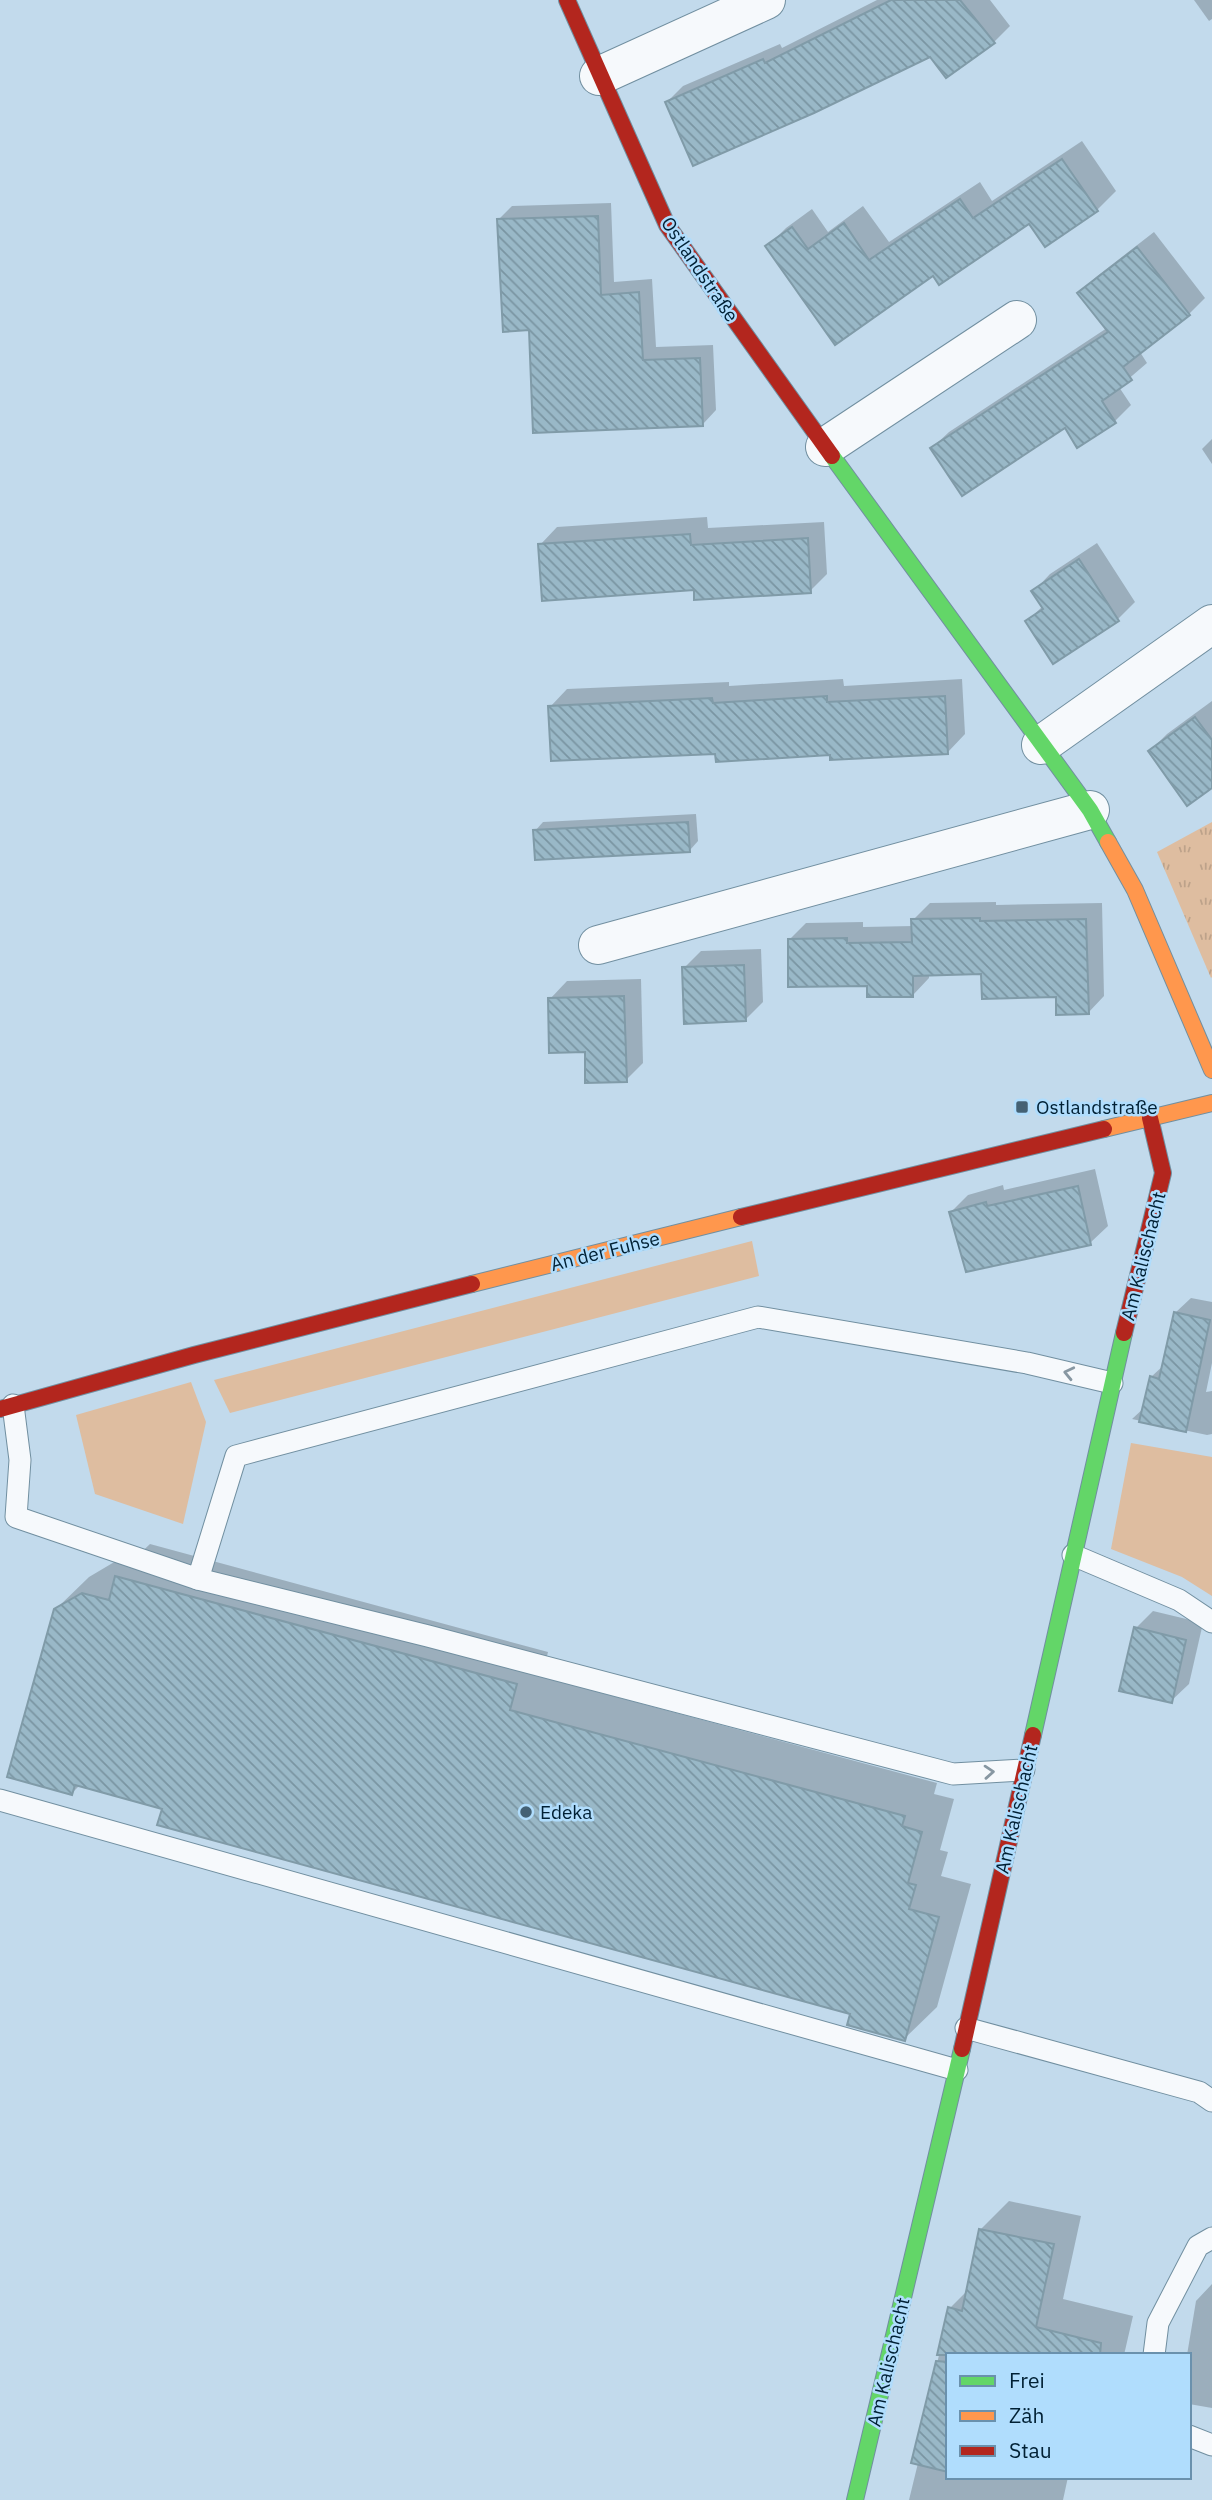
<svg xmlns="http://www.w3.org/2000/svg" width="1212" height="2500" font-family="'IBM Plex Sans',sans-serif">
	<defs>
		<pattern id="park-tufts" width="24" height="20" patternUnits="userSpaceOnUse" patternTransform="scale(1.75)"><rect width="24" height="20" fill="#debda0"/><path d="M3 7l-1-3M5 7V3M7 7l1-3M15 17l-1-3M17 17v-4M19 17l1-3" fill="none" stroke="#bda28a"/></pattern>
		<pattern id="building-back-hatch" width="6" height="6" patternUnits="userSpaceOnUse" patternTransform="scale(1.75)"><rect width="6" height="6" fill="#99b8c7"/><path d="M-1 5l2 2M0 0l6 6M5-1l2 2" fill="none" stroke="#7a95a2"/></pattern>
	</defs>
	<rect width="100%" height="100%" fill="#c2daec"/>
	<g fill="#debda0">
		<polygon points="752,1241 759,1276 230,1413 214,1380"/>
		<polygon points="191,1382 206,1422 183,1524 95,1494 76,1415"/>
		<polygon points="1131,1443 1212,1457 1212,1596 1182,1577 1111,1549"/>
	</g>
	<polygon fill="url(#park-tufts)" points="1212,822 1212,977 1211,978 1157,852"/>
	<g fill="#0003">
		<polygon points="877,0 990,0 1010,26 994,42 667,102 683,86 780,44 782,48"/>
		<polygon points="1194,0 1212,0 1212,19 1209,21"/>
		<polygon points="1082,141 1116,191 1097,210 1030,221 933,274 767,247 786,228 812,209 828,232 863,206 889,242 980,182 992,201"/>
		<polygon points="611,203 614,282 652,279 656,347 713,345 716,410 703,424 530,328 498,220 512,206"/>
		<polygon points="1154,232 1205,298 1189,314 1140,352 1147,363 1119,387 1131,405 1115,421 1065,426 932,448 949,432 1107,328 1080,293 1096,277"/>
		<polygon points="1212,439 1212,464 1202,449"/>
		<polygon points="707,517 708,528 824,522 827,574 810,591 696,588 540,545 557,527"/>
		<polygon points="1097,543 1135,602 1118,619 1053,661 1027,621 1043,606 1033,592 1050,574"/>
		<polygon points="843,679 844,686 962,679 965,734 948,752 716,752 550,707 567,689 729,682 729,686"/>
		<polygon points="1212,701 1212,786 1150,751 1167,734"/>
		<polygon points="696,814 698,841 690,850 535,831 543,822"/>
		<polygon points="996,902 996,905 1102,903 1104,996 1088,1013 1057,995 983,973 929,974 929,978 913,995 868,984 790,939 806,923 863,922 863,927 913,926 913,920 930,903"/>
		<polygon points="761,949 763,1002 745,1020 684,968 701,951"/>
		<polygon points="641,979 643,1063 626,1080 586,1050 550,999 567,981"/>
		<polygon points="1095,1169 1108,1226 1090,1243 951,1212 968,1195 1003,1185 1004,1190"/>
		<polygon points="1191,1298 1212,1302 1212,1363 1206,1392 1212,1391 1212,1434 1207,1435 1132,1419 1145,1407 1151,1377 1164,1365 1175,1313"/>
		<polygon points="150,1544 548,1652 542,1677 937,1783 934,1794 954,1799 940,1850 948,1852 941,1876 971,1884 937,2007 904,2039 853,2013 164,1807 80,1785 72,1793 55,1610 89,1577 116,1561 129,1564"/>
		<polygon points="1153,1611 1203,1623 1189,1684 1171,1701 1136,1628"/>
		<polygon points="1009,2201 1081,2216 1063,2299 1133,2316 1124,2355 948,2355 948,2477 1068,2477 1063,2500 909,2500 918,2463 914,2462 950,2308 968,2290 981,2229"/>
		<polygon points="1212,2284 1212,2408 1189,2404 1189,2355 1187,2355 1196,2301"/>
	</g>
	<g fill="url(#building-back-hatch)" stroke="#809ba8" stroke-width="2">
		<polygon points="891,0 960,0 995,43 946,78 930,57 814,113 693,166 665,102 763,59 765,63"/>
		<polygon points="1062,159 1098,211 1045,247 1029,224 939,285 933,276 835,345 765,246 792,227 808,249 844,223 869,260 960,199 973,218"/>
		<polygon points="598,216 601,295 639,292 643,360 700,358 703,426 533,433 529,330 503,332 497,219"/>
		<polygon points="1137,247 1190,315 1123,367 1132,380 1102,401 1116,423 1077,448 1065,428 962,496 930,448 1108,332 1077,293"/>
		<polygon points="690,534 691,545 808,538 811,593 694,600 694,590 542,601 538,544"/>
		<polygon points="1079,559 1119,621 1053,664 1025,621 1043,609 1031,591"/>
		<polygon points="827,696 827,702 945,696 948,754 830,760 830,755 716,762 715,754 551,761 548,706 712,698 713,703"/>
		<polygon points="1195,717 1212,740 1212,788 1187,806 1148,751"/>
		<polygon points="688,822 690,852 535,860 533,830"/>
		<polygon points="980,918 980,921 1086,919 1089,1014 1056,1015 1056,997 982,999 981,974 913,976 913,997 867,997 867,986 788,987 788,939 847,938 847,943 912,942 911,919"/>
		<polygon points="744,965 746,1021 684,1024 682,967"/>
		<polygon points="624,996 627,1082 585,1083 585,1052 549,1053 548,998"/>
		<polygon points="1078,1186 1091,1245 966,1272 949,1212 986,1202 987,1206"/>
		<polygon points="1174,1312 1210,1320 1186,1432 1139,1422 1150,1376 1159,1379"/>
		<polygon points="115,1576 517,1684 510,1710 905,1816 902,1826 922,1832 908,1883 916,1885 909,1909 939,1917 905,2041 847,2025 850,2014 157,1825 162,1809 75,1785 72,1795 7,1777 54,1609 82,1593 109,1600"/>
		<polygon points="1134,1627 1186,1640 1172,1703 1119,1691"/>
		<polygon points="979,2229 1054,2244 1036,2327 1101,2343 1100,2355 937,2355 948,2307 962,2311"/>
		<polygon points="936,2361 948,2362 948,2472 911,2463"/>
	</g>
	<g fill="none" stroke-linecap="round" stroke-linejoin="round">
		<g stroke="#718fa0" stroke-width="23">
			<g id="lane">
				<polyline points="13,1405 20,1460 16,1517 198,1579 236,1456 758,1317 1027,1363 1112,1383"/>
				<polyline points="1073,1555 1179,1600 1212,1622"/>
				<polyline points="198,1579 428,1636 953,1774 1024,1770"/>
				<polyline points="0,1800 957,2070"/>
				<polyline points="966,2028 1199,2092 1212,2101"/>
				<polyline points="1154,2355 1158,2323 1198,2246 1212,2238"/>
				<polyline points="1189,2436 1212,2445"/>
			</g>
		</g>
		<g stroke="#718fa0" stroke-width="40">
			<g id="street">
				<polyline points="599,76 766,0"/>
				<polyline points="825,447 1017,320"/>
				<polyline points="1041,745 1212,624"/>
				<polyline points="598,945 1090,810"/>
			</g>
		</g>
		<g stroke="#718fa0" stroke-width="18">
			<g id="fast">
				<polyline points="832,456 1090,810 1108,842"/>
				<polyline points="1033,1735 1124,1333"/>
				<polyline points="855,2500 962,2049"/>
			</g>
		</g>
		<g stroke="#718fa0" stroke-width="18">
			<g id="slow">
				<polyline points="1108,842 1135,890 1212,1070"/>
				<polyline points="1104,1129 1212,1103"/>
				<polyline points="472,1284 741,1217"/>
			</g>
		</g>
		<g stroke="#718fa0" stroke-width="18">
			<g id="jam">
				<polyline points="567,0 667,225 832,456"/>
				<polyline points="741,1217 1104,1129"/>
				<polyline points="1124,1333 1163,1173 1150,1118"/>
				<polyline points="0,1409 194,1355 472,1284"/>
				<polyline points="962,2049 1033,1735"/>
			</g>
		</g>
		<use href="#lane" stroke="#f6f9fc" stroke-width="21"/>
		<use href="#street" stroke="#f6f9fc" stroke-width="38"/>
		<use href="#fast" stroke="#63d668" stroke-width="16"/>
		<use href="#slow" stroke="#ff974d" stroke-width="16"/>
		<use href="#jam" stroke="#b3261e" stroke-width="16"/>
	</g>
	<defs><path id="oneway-chevron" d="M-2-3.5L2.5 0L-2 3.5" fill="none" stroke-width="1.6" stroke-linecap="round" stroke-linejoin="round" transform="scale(1.75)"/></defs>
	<g stroke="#8797a2">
		<use href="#oneway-chevron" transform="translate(1069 1373) rotate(-167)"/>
		<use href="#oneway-chevron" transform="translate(989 1772) rotate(-4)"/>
	</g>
	<g fill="#446174" stroke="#b0ddfd" stroke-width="2.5">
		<rect x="1015" y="1100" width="14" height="14" rx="3.5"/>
		<circle cx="526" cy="1812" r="7"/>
	</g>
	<g text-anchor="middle" stroke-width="5" stroke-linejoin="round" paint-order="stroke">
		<g font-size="19" fill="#002034" stroke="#b0ddfd">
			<text transform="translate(700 269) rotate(56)" y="7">Ostlandstraße</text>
			<text transform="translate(605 1251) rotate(-14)" y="7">An der Fuhse</text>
			<text transform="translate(1143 1256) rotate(-76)" y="7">Am Kalischacht</text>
			<text transform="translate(1016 1809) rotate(-77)" y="7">Am Kalischacht</text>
			<text transform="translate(888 2362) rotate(-77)" y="7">Am Kalischacht</text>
		</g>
		<g font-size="19" fill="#002034" stroke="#b0ddfd" text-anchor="start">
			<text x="1036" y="1114">Ostlandstraße</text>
			<text x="540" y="1819">Edeka</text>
		</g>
	</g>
	<rect x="946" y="2353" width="245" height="126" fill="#b0ddfd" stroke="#6a91ad" stroke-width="2"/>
	<rect x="960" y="2376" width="35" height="10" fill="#63d668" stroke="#6a91ad" stroke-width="2"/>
	<text x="1009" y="2388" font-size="21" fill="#002034">Frei</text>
	<rect x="960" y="2411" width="35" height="10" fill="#ff974d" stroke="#6a91ad" stroke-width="2"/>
	<text x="1009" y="2423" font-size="21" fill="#002034">Zäh</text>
	<rect x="960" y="2446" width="35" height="10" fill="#b3261e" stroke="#6a91ad" stroke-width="2"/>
	<text x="1009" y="2458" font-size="21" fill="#002034">Stau</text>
</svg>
